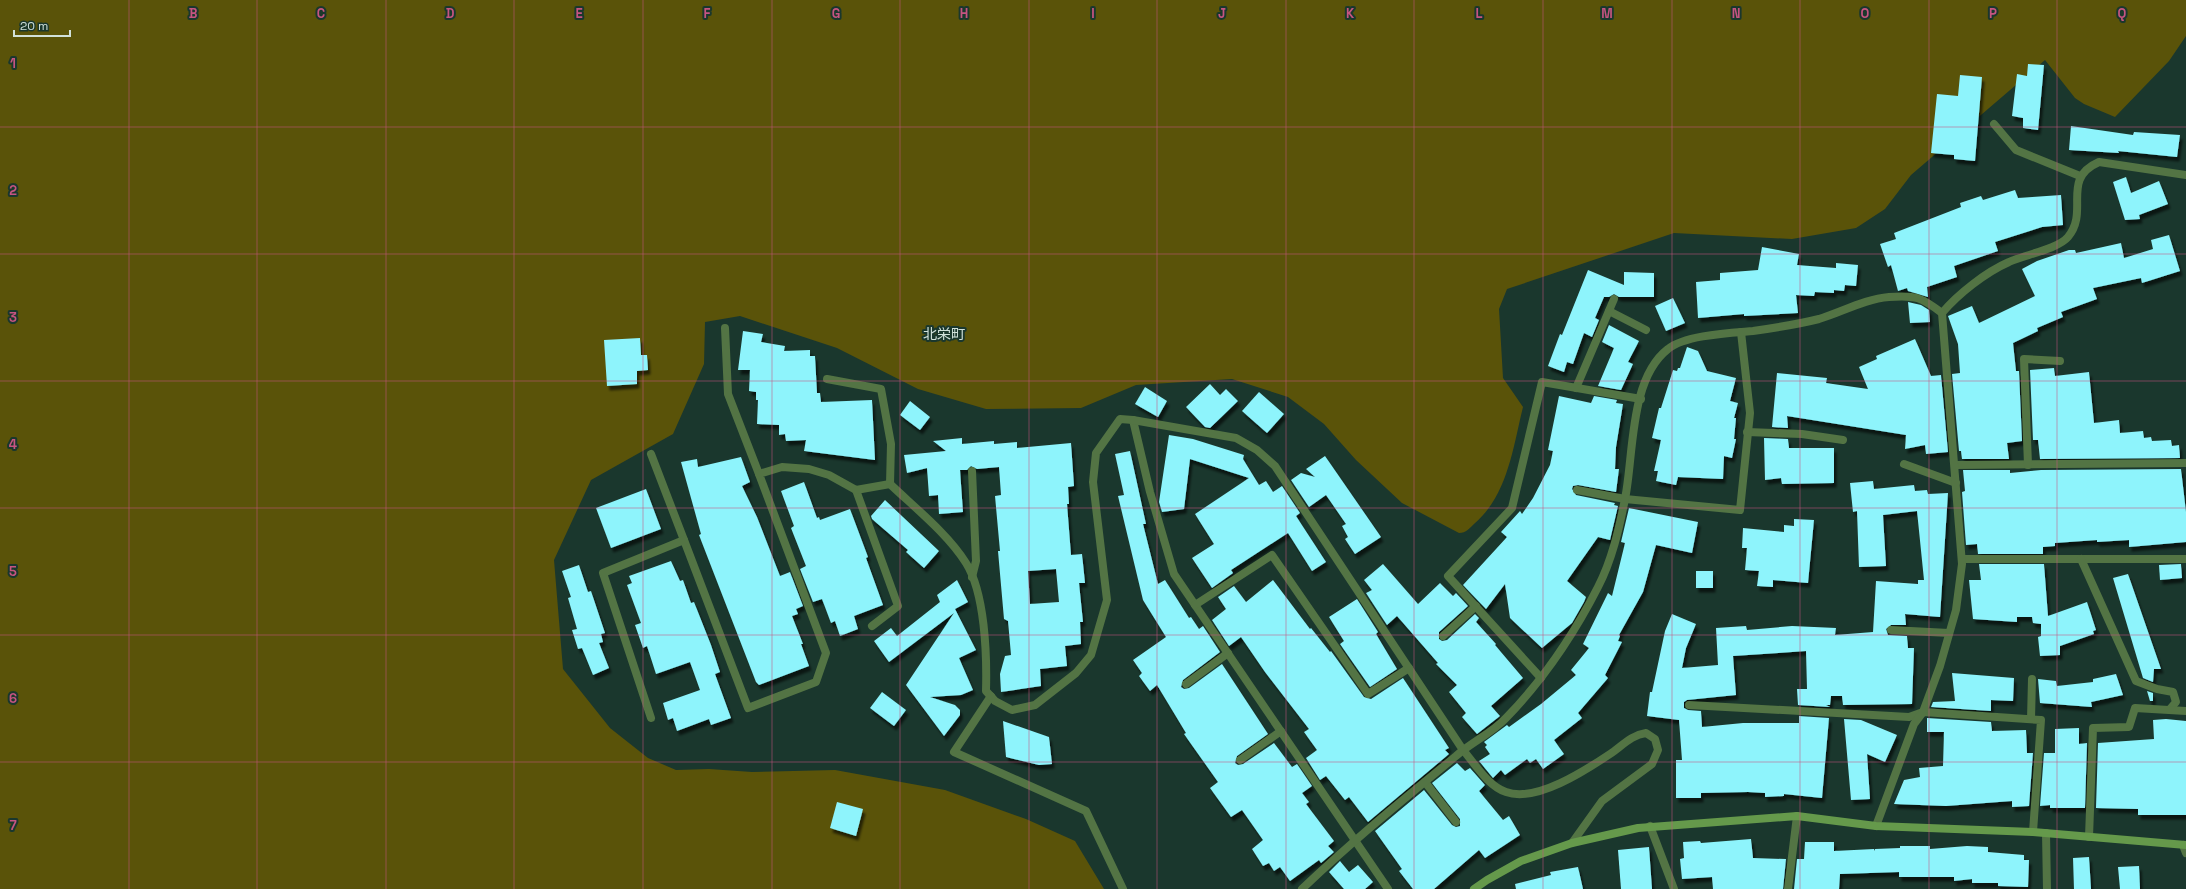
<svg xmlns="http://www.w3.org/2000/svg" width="2186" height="889" font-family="'Space Grotesk','Noto Sans JP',sans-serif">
	<defs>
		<filter id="shadow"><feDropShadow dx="2.5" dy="4.5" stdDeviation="1" flood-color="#0009"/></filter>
	</defs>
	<rect width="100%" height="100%" fill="#1a372d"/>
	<path fill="#5a5309" d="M0,0H2186V36L2169,61L2115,117L2084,104L2075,98L2045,60L1911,175L1885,209L1856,228L1792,239L1674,233L1507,289L1499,309L1503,378L1523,407C1513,447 1508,495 1474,524C1470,528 1466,533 1459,533L1402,503L1356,460L1324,424L1288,397L1232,379L1136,385L1081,408L986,409L918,389L837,348L740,316L705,322L704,364L673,434L591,480L554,560L563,669L610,728L648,758L676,770L709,769L752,772L835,770L945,790L1026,819L1075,841L1104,889H0Z"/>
	<g fill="#8ef4fc" fill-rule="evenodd" filter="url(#shadow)">
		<polygon points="2028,64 2044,65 2038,130 2023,128 2023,118 2012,116 2017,74 2027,76"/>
		<polygon points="1960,75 1982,77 1975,161 1954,159 1954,155 1931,153 1937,94 1958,96"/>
		<polygon points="2071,126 2133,135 2134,132 2180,135 2177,157 2118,151 2119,153 2069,150"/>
		<polygon points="2126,177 2131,193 2159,181 2168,204 2139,215 2140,219 2125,220 2113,182"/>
		<polygon points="2015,190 2018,198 2061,195 2063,225 2042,227 1995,242 1998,251 1954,266 1957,277 1927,287 1928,297 1908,291 1907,288 1898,291 1891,265 1888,267 1880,244 1896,239 1894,233 1961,207 1960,203 1981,196 1983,200"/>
		<polygon points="2169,235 2180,271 2142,283 2141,278 2093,288 2097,299 2061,312 2063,317 2037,328 2038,331 2013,343 2016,371 2019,371 2022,441 2007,443 2009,459 1962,459 1961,451 1959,451 1952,374 1960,373 1958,344 1948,316 1972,306 1979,323 2035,296 2022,269 2037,261 2069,250 2075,250 2076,253 2121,243 2124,258 2153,249 2151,240"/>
		<polygon points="1762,247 1799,254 1797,265 1836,268 1836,263 1858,265 1856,286 1845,285 1844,291 1834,290 1834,293 1815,292 1814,296 1796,295 1798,313 1744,316 1744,314 1698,318 1696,282 1720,280 1720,273 1758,270"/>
		<polygon points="1588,270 1624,285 1624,272 1654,273 1654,297 1619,297 1614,294 1609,297 1604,297 1595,318 1599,320 1592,337 1584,333 1573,364 1567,362 1564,372 1548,366 1560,334 1562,335"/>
		<polygon points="1673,298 1685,323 1666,331 1655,306"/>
		<polygon points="1908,302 1921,305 1929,310 1930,322 1910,323"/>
		<polygon points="1609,325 1639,341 1628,362 1633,364 1621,390 1598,386 1614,348 1602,342"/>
		<polygon points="743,331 763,334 761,342 785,346 784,351 810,350 810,356 815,356 817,393 820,393 821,402 872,400 875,460 804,451 806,440 786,441 785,434 779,435 779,425 757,424 758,400 756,400 756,392 749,391 750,370 738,370"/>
		<polygon points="640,338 641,355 647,355 648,370 637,371 637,384 607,386 604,340"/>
		<polygon points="1915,339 1931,376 1941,375 1948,452 1926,454 1925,445 1905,449 1906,435 1787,416 1788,428 1772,427 1777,373 1827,378 1826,383 1868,389 1859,367 1877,359 1876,356"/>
		<polygon points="1687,347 1698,351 1707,371 1736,378 1730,401 1738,403 1734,418 1736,418 1734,439 1736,439 1732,458 1724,456 1723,479 1678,477 1676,485 1656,481 1658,471 1654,471 1661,440 1652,438 1659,408 1661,408 1673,370 1677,371 1678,368 1680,368"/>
		<polygon points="2054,368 2055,376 2089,372 2094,423 2119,420 2120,433 2143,431 2144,438 2151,437 2152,441 2171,440 2172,446 2179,445 2180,458 2040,459 2038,440 2033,440 2030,370"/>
		<polygon points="1210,384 1220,395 1226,389 1238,401 1210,428 1205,427 1186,407"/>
		<polygon points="1145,387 1167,401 1158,417 1135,404"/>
		<polygon points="1259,392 1284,414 1267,433 1242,411"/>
		<polygon points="1559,396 1591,403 1594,396 1617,400 1616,403 1623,404 1616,447 1615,469 1619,469 1616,492 1578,485 1573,486 1572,489 1576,495 1615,503 1614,505 1618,506 1610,540 1598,537 1567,581 1586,597 1584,602 1572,623 1542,648 1510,618 1505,584 1486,609 1463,585 1507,537 1501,532 1520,511 1522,514 1533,498 1550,465 1553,451 1548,450"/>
		<polygon points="910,401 930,417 920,430 900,415"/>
		<polygon points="1169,435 1193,439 1244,455 1243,459 1259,485 1266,481 1273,492 1282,486 1300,513 1296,516 1326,562 1312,571 1288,533 1231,570 1233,573 1212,588 1192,558 1214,544 1195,514 1249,478 1190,459 1184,509 1162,512 1159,502"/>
		<path d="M962,438V444L994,441V444L1017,442V448L1071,443L1074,486L1068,487L1069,504H1067L1071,555L1082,554L1085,583H1079L1083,622H1080L1081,644L1065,646L1067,666L1040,669L1041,686L1001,692L1000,674L1005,656L1011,655L1008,621L1004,619L998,551H1000L995,496L1001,495L999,467L977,469L971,466L967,470H960L963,512L939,514L938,495L929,496L927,468L907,473L904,455L946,451L933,441ZM1056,569L1059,602L1030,604L1028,571Z"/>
		<polygon points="1764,438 1788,439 1789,448 1834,448 1834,483 1782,484 1781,478 1765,480"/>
		<polygon points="1130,451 1146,524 1143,524 1158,584 1165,580 1189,618 1191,617 1199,629 1203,626 1220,652 1183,680 1181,687 1184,689 1189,688 1222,664 1268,734 1237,756 1235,763 1238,765 1243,764 1274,743 1292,767 1297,764 1312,786 1302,793 1309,802 1306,804 1334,841 1328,846 1334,852 1321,863 1319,860 1290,881 1280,867 1274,871 1269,863 1263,866 1252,849 1263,840 1242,810 1231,817 1210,788 1218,782 1184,734 1186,733 1157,685 1150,691 1139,676 1142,673 1133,660 1166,637 1143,600 1118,496 1124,495 1115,454"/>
		<polygon points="1325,456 1381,537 1355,554 1345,539 1348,537 1342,526 1346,524 1326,495 1309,507 1291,480 1301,473 1315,477 1306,469"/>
		<polygon points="741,457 750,482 742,486 757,517 780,576 790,572 803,606 796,609 798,614 792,616 803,644 801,644 809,666 759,685 756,682 699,535 701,534 681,462 697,459 698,467"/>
		<polygon points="2181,469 2186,512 2186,542 2129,547 2129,540 2097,542 2097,540 2055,543 2055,546 2043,547 2043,554 1978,554 1977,544 1966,545 1962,492 1965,491 1963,470 2010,470 2010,473 2041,470"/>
		<polygon points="1873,481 1874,489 1914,485 1915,491 1927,490 1928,494 1948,493 1940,617 1905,614 1906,625 1891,625 1886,629 1888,635 1907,636 1908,648 1914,648 1912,704 1843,705 1842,696 1831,696 1830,705 1826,705 1830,707 1798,705 1797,689 1807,689 1806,651 1733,656 1736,695 1687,700 1684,702 1684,708 1688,710 1701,711 1702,727 1743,723 1799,723 1799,716 1829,718 1822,798 1784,794 1784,796 1765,797 1765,793 1748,792 1701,793 1701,798 1676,798 1676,760 1682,760 1679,720 1647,716 1650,692 1652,692 1665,631 1672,614 1696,624 1686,648 1682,668 1718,665 1716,628 1746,626 1747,630 1792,626 1836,628 1835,635 1873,632 1876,581 1918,584 1918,580 1924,580 1917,511 1883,515 1886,566 1859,567 1857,511 1853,512 1850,483"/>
		<polygon points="804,482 817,518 819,517 820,520 850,509 868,557 866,558 883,605 854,616 858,629 840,636 835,621 831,623 822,599 813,602 800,569 806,566 791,528 794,526 781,491"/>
		<polygon points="646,489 661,529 611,548 596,508"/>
		<polygon points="885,500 939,551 924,568 906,552 908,550 872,519 871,516"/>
		<polygon points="1629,508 1698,522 1692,553 1656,545 1643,592 1619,635 1620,636 1618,641 1622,642 1605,675 1608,678 1578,713 1582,718 1554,740 1564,754 1543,769 1536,759 1530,763 1527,759 1505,775 1501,770 1493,778 1479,761 1490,754 1485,747 1487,745 1484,742 1507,725 1509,727 1541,704 1576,675 1571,670 1589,648 1583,644 1608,593 1612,596 1625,543 1621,542"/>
		<polygon points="1794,519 1814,520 1808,583 1773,580 1773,587 1757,586 1759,571 1745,570 1747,548 1742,548 1743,528 1784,532 1784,525 1794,526"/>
		<polygon points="671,561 680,581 683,580 691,603 694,602 711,645 720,672 715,674 731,718 711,725 709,719 677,731 673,718 668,720 663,703 700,690 690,662 656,674 647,646 643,648 635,625 641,623 627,585 632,583 629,576"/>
		<polygon points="1383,564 1418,604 1440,583 1453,596 1456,593 1468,606 1439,632 1439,639 1442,641 1447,640 1475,614 1479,618 1476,622 1496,644 1495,645 1523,678 1491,706 1500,716 1477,734 1462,717 1466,713 1449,692 1457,685 1436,664 1438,663 1397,616 1387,625 1366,593 1372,590 1364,580"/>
		<polygon points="1979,564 2044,564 2048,616 2087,602 2096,630 2093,631 2094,634 2060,646 2060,655 2040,656 2038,637 2041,636 2041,624 2033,623 2032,617 2017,617 2017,622 1973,619 1969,580 1981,580"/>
		<polygon points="2181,564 2182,578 2160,580 2159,565"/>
		<polygon points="579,565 588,592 591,591 605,633 601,634 603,642 599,643 609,668 593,675 582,648 578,649 572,630 577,629 568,598 571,597 562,571"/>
		<rect x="1696" y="571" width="17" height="17"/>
		<polygon points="2128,574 2161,669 2154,669 2153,682 2143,678 2113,578"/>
		<polygon points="957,580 968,602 955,609 976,650 959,658 973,690 961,695 930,697 955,705 960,710 960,715 944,736 906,685 954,613 889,662 874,641 891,628 897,636 940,602 937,595"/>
		<polygon points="1273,580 1310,629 1311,628 1330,652 1331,651 1364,697 1371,699 1403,678 1449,748 1445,750 1449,754 1368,822 1349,797 1345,800 1326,776 1320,780 1306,758 1317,750 1304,732 1309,729 1265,672 1241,637 1229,646 1212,620 1226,609 1218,597 1234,586 1246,602"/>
		<polygon points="1357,599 1378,632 1376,634 1397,669 1370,687 1340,644 1344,641 1329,617"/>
		<polygon points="1952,673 2014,678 2013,701 1991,700 1991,711 1931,707 1933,702 1955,701"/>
		<polygon points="2116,674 2123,695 2091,702 2092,707 2040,703 2038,679 2056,681 2057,686 2093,682 2093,679"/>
		<polygon points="2147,691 2153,693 2153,701 2150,701"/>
		<polygon points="882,692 906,710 894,726 870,708"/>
		<polygon points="1927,718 1991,722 1992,731 2026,730 2027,753 2033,753 2029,806 2012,807 2012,801 1946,806 1894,804 1904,780 1920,777 1919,768 1943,766 1944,732 1927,732"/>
		<polygon points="1844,719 1861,720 1897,735 1885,762 1867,754 1870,799 1851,800"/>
		<polygon points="2166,719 2186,721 2186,815 2138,815 2138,809 2096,808 2098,743 2154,739 2153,720"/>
		<polygon points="1003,721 1049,737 1052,764 1039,765 1006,757"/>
		<polygon points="2079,728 2079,744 2087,743 2085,808 2050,808 2050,805 2040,806 2044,753 2055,753 2055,729"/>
		<polygon points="1457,763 1465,771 1470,768 1485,785 1479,791 1503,820 1509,816 1520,835 1485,858 1479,850 1434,889 1413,889 1399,871 1402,869 1375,831 1424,790 1452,825 1456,827 1460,826 1460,819 1432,783"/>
		<polygon points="837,802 863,809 856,836 830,828"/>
		<polygon points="1751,839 1753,858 1786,859 1783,889 1713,889 1712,877 1682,879 1680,859 1684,858 1683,842 1700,841 1701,843"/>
		<polygon points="1805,842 1834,842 1834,851 1874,849 1874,851 1875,849 1900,848 1900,846 1930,846 1930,849 1967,846 1988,847 1988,852 2024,855 2024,860 2029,860 2028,887 1998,886 1998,883 1972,883 1972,879 1954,881 1954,877 1899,877 1899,872 1840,874 1839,889 1794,889 1797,859 1804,859"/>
		<polygon points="1649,847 1652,889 1621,889 1618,850"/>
		<polygon points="2089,857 2091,889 2074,889 2073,858"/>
		<polygon points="1340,861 1349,872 1358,865 1373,882 1365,889 1344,889 1329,872"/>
		<polygon points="2139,866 2140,889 2120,889 2118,867"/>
		<polygon points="1578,867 1583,889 1516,889 1515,884 1551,875 1550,872"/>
	</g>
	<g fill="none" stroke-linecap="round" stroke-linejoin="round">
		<g stroke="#537444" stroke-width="8">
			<polyline points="1994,124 2016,150 2080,176"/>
			<polyline points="1609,311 1646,330"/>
			<polyline points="725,328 728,394 759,474"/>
			<polyline points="827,379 881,389 891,444 890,484"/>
			<polyline points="1576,388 1614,299"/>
			<polyline points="1133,420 1150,492 1174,574 1388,889"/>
			<polyline points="1747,432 1802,434 1843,440"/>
			<polyline points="651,454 684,540"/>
			<polyline points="1904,464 1956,483"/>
			<polyline points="1955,465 2185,463"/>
			<polyline points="2028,465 2024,359 2060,361"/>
			<polyline points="856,490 898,606 872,626"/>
			<polyline points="1577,490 1625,499 1740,510 1750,413 1741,332"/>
			<polyline points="1962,559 2186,559"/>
			<polyline points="2081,559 2136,681 2157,689 2173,692 2176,702 2170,709"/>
			<polyline points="972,577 976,561 972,471"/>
			<polyline points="1195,605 1272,555 1368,694 1409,668"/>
			<polyline points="1891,630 1949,633"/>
			<polyline points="1443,636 1476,606"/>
			<polyline points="1541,678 1448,576 1512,508 1542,382 1641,399"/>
			<polyline points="1186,684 1228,653"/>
			<polyline points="991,696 954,752 1086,811 1123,889"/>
			<polyline points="1689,705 1909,717 1923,712 2041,720 2033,832"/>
			<path d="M651,718L603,573L684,540L748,708L816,682L826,653L759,474L782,467L809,469L829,475L856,490L890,484C914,507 948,534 966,563C985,593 987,655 986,691L995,701L1012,710L1035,705L1076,673L1091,655L1107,600L1093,482L1096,453L1120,419L1133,420L1236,438L1257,450L1275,466L1463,750C1475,764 1488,786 1506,792C1536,803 1586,770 1610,754C1622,746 1631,735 1646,733L1655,739L1658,750L1652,764L1602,801L1572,843"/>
			<polyline points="2031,719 2032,679"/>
			<polyline points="1240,760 1281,731"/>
			<polyline points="1425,782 1456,822"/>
			<polyline points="1650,826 1674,889"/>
			<path d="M1876,826L1914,724L1923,712L1940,666L1956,610L1962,564L1942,313C1958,294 1986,272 2009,262C2024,255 2058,249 2068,237C2090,211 2060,179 2099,162L2186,175"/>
			<polyline points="2046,833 2047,889"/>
			<polyline points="2089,837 2093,728 2129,727 2135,708 2186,711"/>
			<polyline points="2183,845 2186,853"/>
			<path d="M1302,889C1351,842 1404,799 1456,756C1472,742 1492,733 1506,718C1544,679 1574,634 1598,587C1612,560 1619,529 1625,499C1634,455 1629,379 1668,349C1685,335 1730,333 1753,331C1774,328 1799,324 1819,319C1842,312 1865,299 1889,297C1916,295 1921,297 1942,313"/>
			<polyline points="1788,889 1797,816"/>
		</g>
		<polyline stroke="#65994b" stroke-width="8" points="1474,889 1487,880 1521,861 1572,843 1638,828 1797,816 1876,826 2033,832 2186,845"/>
	</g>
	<path fill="none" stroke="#c65481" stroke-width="1" stroke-opacity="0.55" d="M129,0V889M257,0V889M386,0V889M514,0V889M643,0V889M772,0V889M900,0V889M1029,0V889M1157,0V889M1286,0V889M1414,0V889M1543,0V889M1672,0V889M1800,0V889M1929,0V889M2057,0V889M0,127H2186M0,254H2186M0,381H2186M0,508H2186M0,635H2186M0,762H2186"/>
	<g text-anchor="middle" stroke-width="4" stroke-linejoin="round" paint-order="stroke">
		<g font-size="14" fill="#d1e1da" stroke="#1a372d">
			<text x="944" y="339">北栄町</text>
		</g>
	</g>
	<g font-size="13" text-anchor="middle" font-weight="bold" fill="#c65481" stroke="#1a372d" stroke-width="4" stroke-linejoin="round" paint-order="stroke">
		<text x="193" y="18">B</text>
		<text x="321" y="18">C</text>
		<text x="450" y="18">D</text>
		<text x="579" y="18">E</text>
		<text x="707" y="18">F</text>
		<text x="836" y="18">G</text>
		<text x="964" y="18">H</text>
		<text x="1093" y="18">I</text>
		<text x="1222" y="18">J</text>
		<text x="1350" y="18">K</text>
		<text x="1479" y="18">L</text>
		<text x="1607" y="18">M</text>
		<text x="1736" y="18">N</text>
		<text x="1865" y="18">O</text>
		<text x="1993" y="18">P</text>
		<text x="2122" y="18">Q</text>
		<text x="13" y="68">1</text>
		<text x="13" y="195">2</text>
		<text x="13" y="322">3</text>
		<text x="13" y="449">4</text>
		<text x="13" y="576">5</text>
		<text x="13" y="703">6</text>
		<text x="13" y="830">7</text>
	</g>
	<path d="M14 30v6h56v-6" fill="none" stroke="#d1e1da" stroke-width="2"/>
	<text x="20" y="30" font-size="12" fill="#d1e1da" stroke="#1a372d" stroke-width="3" paint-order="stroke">20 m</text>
</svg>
